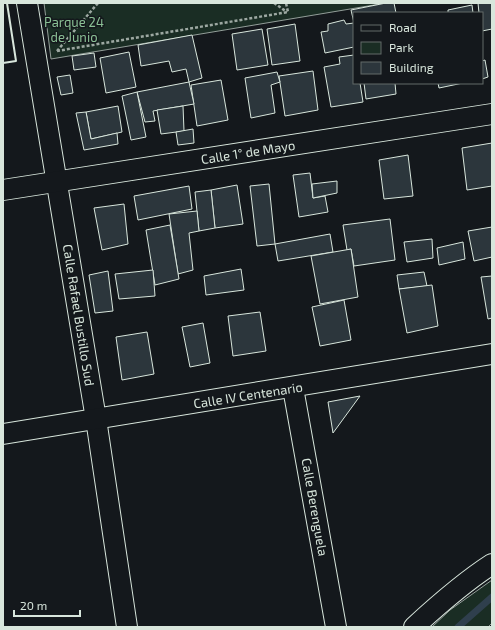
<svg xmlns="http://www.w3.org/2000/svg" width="495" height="630" font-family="'Exo 2',sans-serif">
	<rect width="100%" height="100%" fill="#14181c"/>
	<g fill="#1a2d24" stroke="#939e99">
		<polygon points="44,3 386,3 51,59"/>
		<polygon points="492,580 492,623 488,627 432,627 450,610"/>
	</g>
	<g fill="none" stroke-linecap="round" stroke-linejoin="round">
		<polyline stroke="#2f3f4d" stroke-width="7" points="458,627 492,597"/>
	</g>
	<g fill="#2c363c" stroke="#d8e6dc">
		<polygon points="386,3 394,3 396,13 354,13 354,23 351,10"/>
		<polygon points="478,3 492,3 492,29 482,31 482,13 479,13"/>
		<polygon points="472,5 473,13 448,13 448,10"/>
		<polygon points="344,20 346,24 354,23 354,47 325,53 321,32 328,31 328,24"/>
		<polygon points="295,24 300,61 272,65 267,29"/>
		<polygon points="262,29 268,65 237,70 232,34"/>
		<polygon points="192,35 202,78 189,82 186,69 172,72 169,61 141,66 138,45"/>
		<polygon points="129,52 136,87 106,93 100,58"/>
		<polygon points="94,53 96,67 74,70 72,56"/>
		<polygon points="354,55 354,83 360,83 363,102 331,107 324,67 340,64 339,57"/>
		<polygon points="485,60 488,77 482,79 482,61"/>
		<polygon points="313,71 318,110 285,116 279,76"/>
		<polygon points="277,72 280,82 271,85 275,113 251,118 245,78"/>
		<polygon points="70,75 73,93 61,95 57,77"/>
		<polygon points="221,80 228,120 197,126 191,85"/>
		<polygon points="189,82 194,104 153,111 155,121 145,122 137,92"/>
		<polygon points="364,83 395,83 396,94 366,99"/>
		<polygon points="438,83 463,83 439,88"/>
		<polygon points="137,92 146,137 131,140 122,96"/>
		<polygon points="118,106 122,132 91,139 86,112"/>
		<polygon points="183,106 184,131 161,134 157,110"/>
		<polygon points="86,112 91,139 117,133 118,144 84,150 76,113"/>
		<polygon points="193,129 194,143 178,145 176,132"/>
		<polygon points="492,143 492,186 467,190 462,148"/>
		<polygon points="408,155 413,196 384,199 379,160"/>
		<polygon points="310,173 313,198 325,196 328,212 299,217 293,175"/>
		<polygon points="337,181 337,193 313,198 312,184"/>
		<polygon points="269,184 275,244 257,246 250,186"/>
		<polygon points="237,185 243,224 215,228 211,190"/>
		<polygon points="189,186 192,209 138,220 134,196"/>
		<polygon points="211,190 215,228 199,231 195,192"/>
		<polygon points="124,204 128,244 102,250 94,208"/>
		<polygon points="197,211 199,231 189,233 193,270 178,274 169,214"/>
		<polygon points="390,219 395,260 354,266 351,249 347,250 343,225"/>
		<polygon points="170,225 179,279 155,285 146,230"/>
		<polygon points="492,227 492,257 474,261 468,231"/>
		<polygon points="330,234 333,252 278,261 275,244"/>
		<polygon points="432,239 433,258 407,262 404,242"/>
		<polygon points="463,242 465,259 439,265 437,248"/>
		<polygon points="351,249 358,297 320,304 311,256"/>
		<polygon points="241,269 244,290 206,295 204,276"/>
		<polygon points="153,270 155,296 119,299 115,274"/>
		<polygon points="108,271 113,311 95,313 89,275"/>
		<polygon points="424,272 427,286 399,289 397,275"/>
		<polygon points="492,276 492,318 488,319 481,277"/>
		<polygon points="432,285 438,326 407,333 399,289"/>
		<polygon points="344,300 351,340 320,346 312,307"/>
		<polygon points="260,312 266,351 233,356 228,316"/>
		<polygon points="203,323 210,363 190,367 182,327"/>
		<polygon points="147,332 154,374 122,380 116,337"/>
		<polygon points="360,396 333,433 328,402"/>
	</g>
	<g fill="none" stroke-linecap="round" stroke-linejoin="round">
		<g stroke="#d8e6dc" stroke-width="22">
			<g id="minor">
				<polyline points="27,3 96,419 127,627"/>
				<polyline points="3,190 492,114"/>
				<polyline points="293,388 336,627"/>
				<polyline points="3,434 492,354"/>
				<path d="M414,627C439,604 464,582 492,564"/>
			</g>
		</g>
		<g stroke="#9da8a2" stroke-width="2.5" stroke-dasharray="3 2" stroke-linecap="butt">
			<polyline points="274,3 287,12"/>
			<polyline points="57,51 288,12 286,3"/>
			<polyline points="57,51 98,3"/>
		</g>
		<use href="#minor" stroke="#14181c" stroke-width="20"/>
		<polyline stroke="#d8e6dc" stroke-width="2" points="3,63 16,61 7,3"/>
	</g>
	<g text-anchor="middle" stroke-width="3" stroke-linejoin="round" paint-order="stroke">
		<g font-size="13" fill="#8ac095" stroke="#14181c">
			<text x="74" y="27">Parque 24<tspan x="74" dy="15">de Junio</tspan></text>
		</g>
		<g font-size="13" fill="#d8e6dc" stroke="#14181c">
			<text transform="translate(248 152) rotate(-9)" y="5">Calle 1° de Mayo</text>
			<text transform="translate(79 315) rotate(81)" y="5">Calle Rafael Bustillo Sud</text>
			<text transform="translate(248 395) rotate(-9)" y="5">Calle IV Centenario</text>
			<text transform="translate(315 507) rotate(80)" y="5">Calle Berenguela</text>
		</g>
	</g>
	<rect width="495" height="630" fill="none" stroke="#d8e6dc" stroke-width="8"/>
	<rect x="353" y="12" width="130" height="72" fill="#14181c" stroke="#626a69"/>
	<rect x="361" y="25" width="20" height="6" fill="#14181c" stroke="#626a69"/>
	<text x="389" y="32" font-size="12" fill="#d8e6dc">Road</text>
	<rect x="361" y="42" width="20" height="12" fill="#1a2d24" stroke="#626a69"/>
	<text x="389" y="52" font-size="12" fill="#d8e6dc">Park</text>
	<rect x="361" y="62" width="20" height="12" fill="#2c363c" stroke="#626a69"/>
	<text x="389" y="72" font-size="12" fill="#d8e6dc">Building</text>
	<path d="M14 610v6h66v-6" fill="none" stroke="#d8e6dc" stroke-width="2"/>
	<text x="20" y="610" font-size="12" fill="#d8e6dc" stroke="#14181c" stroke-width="3" paint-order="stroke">20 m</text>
</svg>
